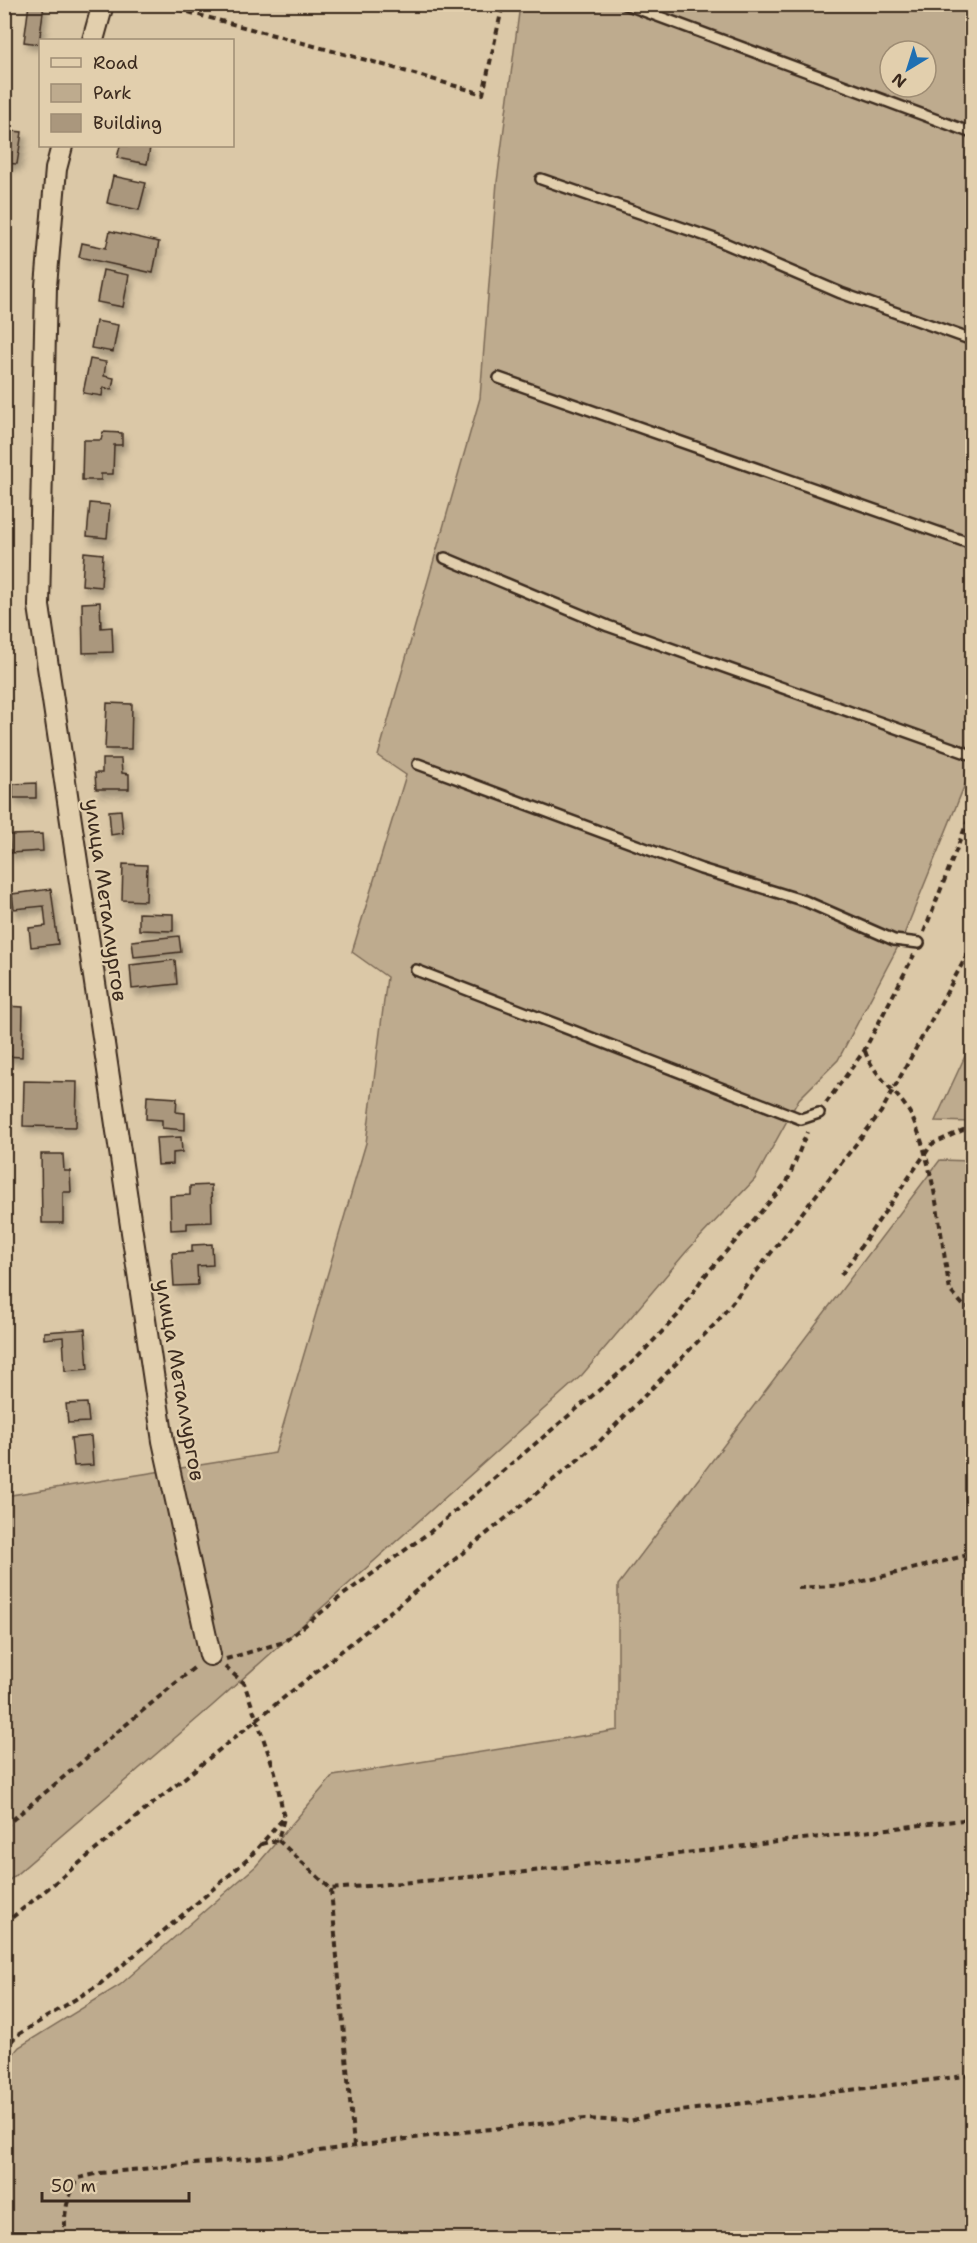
<svg xmlns="http://www.w3.org/2000/svg" width="977" height="2243" font-family="'Shantell Sans',sans-serif">
	<defs>
		<filter id="shadow"><feDropShadow dx="3.5" dy="6" stdDeviation="3" flood-color="#0004"/></filter>
	</defs>
	<rect width="100%" height="100%" fill="#dbc8a7"/>
	<filter id="ink" filterUnits="userSpaceOnUse"><feTurbulence type="fractalNoise" baseFrequency=".0167" numOctaves="2"/><feDisplacementMap in="SourceGraphic" scale="12" xChannelSelector="R" yChannelSelector="G"/><feConvolveMatrix kernelMatrix="1 2 1 2 8 2 1 2 1" color-interpolation-filters="sRGB"/></filter>
	<g filter="url(#ink)">
		<g fill="#beab8e" stroke="#7c6a56" stroke-width="1.5" fill-rule="evenodd">
			<path d="M520,5H972V767L903,937L838,1060L799,1099L755,1179L686,1252L582,1375L212,1706L5,1884V1496L275,1453L366,1143L387,977L352,952L406,775L378,756L480,398L497,182ZM890,51H926V87H890Z"/>
			<polygon points="972,1041 972,1122 935,1121"/>
			<polygon points="940,1160 972,1161 972,2238 5,2238 5,2064 19,2047 120,1985 256,1866 333,1776 618,1730 618,1585"/>
		</g>
		<g fill="#aa977d" stroke="#3b2a1e" stroke-width="1.5" filter="url(#shadow)">
			<polygon points="29,4 44,4 39,44 24,42"/>
			<polygon points="4,130 22,132 17,164 4,163"/>
			<polygon points="120,146 143,146 150,148 147,164 117,158"/>
			<polygon points="113,176 146,183 139,210 107,203"/>
			<polygon points="110,231 159,242 153,273 79,257 82,243 106,248"/>
			<polygon points="103,270 129,275 123,307 97,302"/>
			<polygon points="96,321 118,325 113,352 91,348"/>
			<polygon points="90,359 106,362 104,376 114,378 112,389 103,388 102,396 83,393"/>
			<polygon points="103,432 122,433 122,445 114,445 113,474 101,474 101,480 82,480 83,440 101,440"/>
			<polygon points="90,503 110,505 107,538 87,536"/>
			<polygon points="84,552 103,554 101,587 82,585"/>
			<polygon points="100,602 101,628 112,627 113,652 83,653 82,603"/>
			<polygon points="107,703 132,704 131,749 105,749"/>
			<polygon points="102,759 121,759 122,773 129,774 129,789 96,789 95,773 102,773"/>
			<polygon points="36,783 36,798 13,798 13,784"/>
			<polygon points="121,810 123,833 111,835 109,811"/>
			<polygon points="42,834 43,851 10,853 9,835"/>
			<polygon points="123,864 147,865 146,901 122,900"/>
			<polygon points="51,889 58,944 31,947 29,928 46,926 44,906 14,909 12,894"/>
			<polygon points="139,913 173,914 173,931 139,930"/>
			<polygon points="179,936 181,952 134,957 132,941"/>
			<polygon points="175,960 177,984 132,989 130,965"/>
			<polygon points="4,1006 23,1007 22,1057 4,1056"/>
			<polygon points="24,1081 77,1082 76,1127 23,1126"/>
			<polygon points="147,1096 177,1098 176,1112 185,1113 185,1130 162,1128 162,1120 146,1119"/>
			<polygon points="181,1137 182,1152 173,1153 173,1164 158,1165 156,1138"/>
			<polygon points="41,1154 63,1154 64,1171 70,1171 71,1192 63,1192 63,1223 42,1223"/>
			<polygon points="211,1185 212,1222 187,1223 187,1229 171,1230 170,1196 190,1195 190,1186"/>
			<polygon points="212,1244 213,1265 197,1266 198,1285 174,1286 172,1253 192,1252 192,1245"/>
			<polygon points="85,1329 88,1369 65,1371 63,1337 44,1339 44,1332"/>
			<polygon points="87,1403 89,1422 68,1423 66,1404"/>
			<polygon points="91,1436 93,1465 74,1466 71,1438"/>
		</g>
		<g fill="none" stroke-linecap="round" stroke-linejoin="round">
			<g stroke="#3b2a1e" stroke-width="14">
				<g id="service">
					<polyline points="625,4 972,133"/>
					<polyline points="541,179 715,239 841,293 972,340"/>
					<polyline points="499,378 972,544"/>
					<polyline points="445,558 608,626 972,755"/>
					<polyline points="418,764 701,869 805,901 894,940 919,943"/>
					<polyline points="416,970 801,1119 819,1113"/>
				</g>
			</g>
			<g stroke="#3b2a1e" stroke-width="24">
				<g id="minor">
					<polyline points="93,40 103,4"/>
					<polyline points="62,146 56,169 46,286 39,606 163,1441 210,1655"/>
				</g>
			</g>
			<g stroke="#3b2a1e" stroke-width="4" stroke-dasharray="6 4.5" stroke-linecap="butt">
				<polyline points="158,4 370,61 483,94 503,4"/>
				<polyline points="924,932 972,810"/>
				<path d="M865,1051C874,1078 901,1093 913,1119C936,1172 940,1234 950,1291L965,1307H972"/>
				<polyline points="826,1103 864,1051 914,955"/>
				<polyline points="841,1275 932,1144 963,1130 972,1132"/>
				<polyline points="798,1588 848,1585 972,1554"/>
				<polyline points="226,1659 284,1642 343,1595 430,1532 635,1360 679,1314 702,1279 787,1182 807,1132"/>
				<polyline points="225,1667 244,1683 275,1772 284,1818 278,1840 331,1889 516,1873 972,1819"/>
				<polyline points="4,1827 196,1666"/>
				<polyline points="261,1844 278,1840"/>
				<polyline points="331,1890 354,2146"/>
				<polyline points="4,1924 595,1446 717,1322 881,1112 972,946"/>
				<polyline points="4,2050 16,2036 100,1984 198,1902 248,1859 282,1820"/>
				<path d="M66,2238C63,2214 66,2199 79,2178L100,2173L297,2154L444,2134L585,2119L630,2121L656,2114L972,2075"/>
			</g>
			<use href="#service" stroke="#e2cfad" stroke-width="9"/>
			<use href="#minor" stroke="#e2cfad" stroke-width="20"/>
		</g>
	</g>
	<g text-anchor="middle" stroke-width="4.5" stroke-linejoin="round" paint-order="stroke">
		<g font-size="21" fill="#3b2a1e" stroke="#e2cfad">
			<text transform="translate(106 900) rotate(82)" y="7">улица Металлургов</text>
			<text transform="translate(180 1380) rotate(80)" y="7">улица Металлургов</text>
		</g>
	</g>
	<rect width="977" height="2243" fill="none" stroke="#e2cfad" stroke-width="24"/>
	<rect x="12" y="12" width="953" height="2219" fill="none" stroke="#3b2a1e" stroke-width="2" filter="url(#ink)"/>
	<rect x="39" y="39" width="195" height="108" fill="#e2cfad" stroke="#9f8d74" stroke-width="1.5"/>
	<rect x="51" y="58" width="30" height="9" fill="#e2cfad" stroke="#9f8d74" stroke-width="1.5"/>
	<text x="93" y="69" font-size="18" fill="#3b2a1e">Road</text>
	<rect x="51" y="84" width="30" height="18" fill="#beab8e" stroke="#9f8d74" stroke-width="1.5"/>
	<text x="93" y="99" font-size="18" fill="#3b2a1e">Park</text>
	<rect x="51" y="114" width="30" height="18" fill="#aa977d" stroke="#9f8d74" stroke-width="1.5"/>
	<text x="93" y="129" font-size="18" fill="#3b2a1e">Building</text>
	<g transform="translate(908 69) rotate(218)"><circle r="28" fill="#e2cfad" stroke="#9f8d74" stroke-width="1.5"/>
	<path d="M0-4.5L10 22L0 15L-10 22Z" fill="#1f6fb2"/>
	<text y="-9" font-size="16" font-weight="bold" text-anchor="middle" fill="#3b2a1e">N</text>
	</g>
	<path d="M42 2192v9h147v-9" fill="none" stroke="#3b2a1e" stroke-width="3"/>
	<text x="51" y="2192" font-size="18" fill="#3b2a1e" stroke="#e2cfad" stroke-width="4.5" paint-order="stroke">50 m</text>
</svg>
